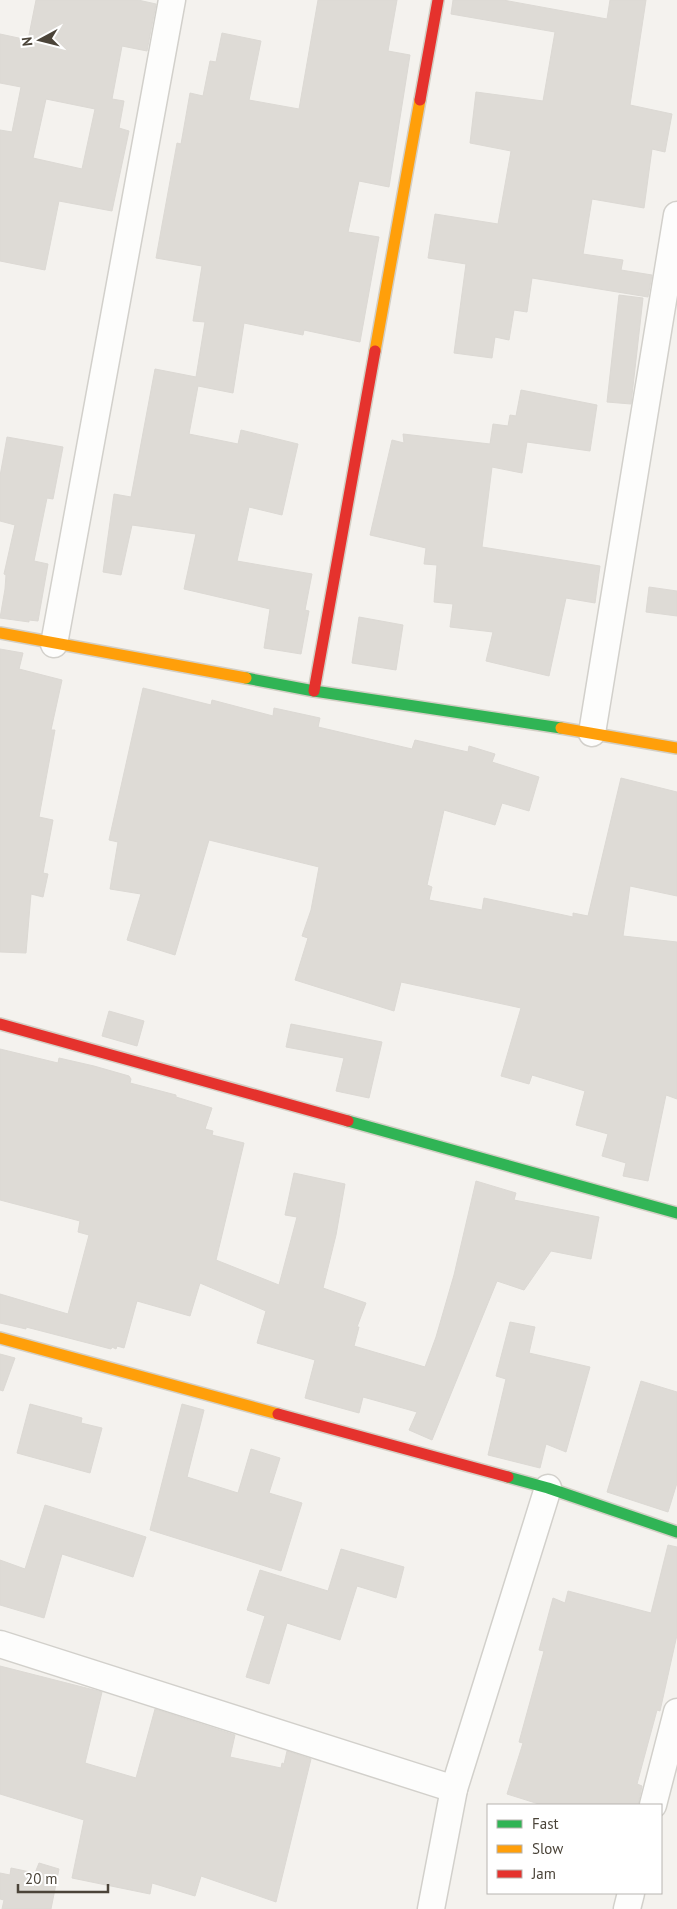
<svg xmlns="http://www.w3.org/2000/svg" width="677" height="1909" font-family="'PT Sans',sans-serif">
	<rect width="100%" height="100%" fill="#f4f2ee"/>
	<g fill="#dedbd6" stroke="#dcd9d4" fill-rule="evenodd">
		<path d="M36,0H138L156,4L147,51L122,46L112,99L124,101L119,128L129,131L112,211L59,201L45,270L0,261V130L12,132L21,87L0,83V34L28,40ZM46,99L95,109L82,169L33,158Z"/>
		<polygon points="318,0 397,0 388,51 410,55 389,187 359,181 348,232 379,237 360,342 304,330 303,335 244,323 233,393 198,386 189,434 238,444 241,430 298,444 282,515 249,507 237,561 312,574 305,610 309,611 301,654 264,648 270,609 184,589 196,534 132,525 121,575 103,572 114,494 131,497 155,369 196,377 205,322 193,321 202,266 156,258 177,143 181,144 190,93 203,96 210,61 216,62 222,33 261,41 249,100 299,109"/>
		<polygon points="453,0 503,0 607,19 610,0 646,0 630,105 672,114 665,152 652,149 644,208 592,199 583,254 623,260 621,270 652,275 648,297 532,278 527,312 514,310 509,340 495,337 492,358 454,353 466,264 428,258 435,214 498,224 511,151 470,143 476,92 543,101 555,32 451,14"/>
		<polygon points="619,295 643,298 631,404 607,402"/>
		<polygon points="521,390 597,405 590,451 527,442 522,473 492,467 482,547 600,566 595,603 566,598 549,676 486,661 493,632 450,627 453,604 434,602 437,565 424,564 426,548 370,535 392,440 404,443 403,434 490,444 493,424 508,426 510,415 516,416"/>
		<polygon points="7,437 63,447 53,499 47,498 34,561 48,564 38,621 29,620 29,622 0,618 5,589 6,575 4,574 15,525 0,521 0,476"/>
		<polygon points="649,587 677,591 677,616 646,612"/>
		<polygon points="359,617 403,625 396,670 352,663"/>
		<polygon points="0,649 23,653 19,669 62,680 51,730 55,730 39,817 53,820 43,873 48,874 43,897 31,894 26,953 0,952"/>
		<polygon points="143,688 211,705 212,700 273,716 274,708 320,718 318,727 412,749 415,740 468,752 469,746 495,754 492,762 539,777 529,811 502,803 495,825 444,810 427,885 432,887 429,900 482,910 484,898 573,917 573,913 588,916 621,778 677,792 677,896 630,886 623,936 677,942 677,1099 666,1095 648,1181 623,1176 626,1163 602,1156 608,1134 576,1125 585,1091 532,1075 529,1084 501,1076 521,1008 401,982 394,1011 295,980 308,938 302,936 311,910 319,867 209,840 175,955 127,940 141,894 110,889 118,842 109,840"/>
		<polygon points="109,1011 144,1021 137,1046 102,1036"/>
		<polygon points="291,1024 382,1042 369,1098 336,1091 344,1058 286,1047"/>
		<polygon points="0,1049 58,1063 59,1058 94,1066 129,1076 131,1079 130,1083 176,1095 176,1097 212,1108 205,1129 213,1131 212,1135 244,1143 216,1260 279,1285 297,1217 285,1215 294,1173 345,1184 336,1235 323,1288 366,1303 357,1327 359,1327 354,1346 425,1367 436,1337 454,1275 476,1181 516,1193 514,1200 599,1217 591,1259 551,1251 524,1290 497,1281 432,1440 409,1430 417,1412 363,1397 359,1413 305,1398 315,1360 257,1343 266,1311 200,1283 190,1316 137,1301 124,1348 117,1346 116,1349 112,1347 111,1349 26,1327 26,1329 0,1323 0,1294 68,1314 89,1235 78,1232 80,1221 0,1200"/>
		<polygon points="510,1322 535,1327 529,1353 590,1367 566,1452 546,1444 540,1468 488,1455 506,1379 496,1376"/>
		<polygon points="0,1354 15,1358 3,1391 0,1390"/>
		<polygon points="641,1381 677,1392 677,1483 668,1512 607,1492"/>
		<polygon points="30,1404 82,1418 81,1423 102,1428 90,1473 17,1453"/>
		<polygon points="182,1404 204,1410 187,1477 238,1493 251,1449 280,1458 269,1493 302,1503 281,1571 150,1530"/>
		<polygon points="45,1505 146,1537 133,1577 62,1554 44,1618 0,1605 0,1560 25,1569"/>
		<polygon points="668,1545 677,1547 677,1635 660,1711 657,1710 637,1784 642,1786 638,1805 542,1805 507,1794 523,1743 519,1742 544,1651 539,1650 553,1598 565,1603 568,1591 651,1613"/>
		<polygon points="341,1549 404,1567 396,1598 357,1586 340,1640 287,1623 269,1684 246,1677 265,1616 247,1610 260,1570 328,1591"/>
		<polygon points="0,1666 102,1692 85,1763 136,1778 155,1709 235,1735 230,1757 281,1768 282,1763 284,1764 287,1751 311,1759 276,1902 201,1876 195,1896 152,1883 150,1894 72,1878 84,1820 0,1794"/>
		<polygon points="39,1863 59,1869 51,1909 2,1909 4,1900 0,1899 0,1873 10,1875 11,1868 35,1873"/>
	</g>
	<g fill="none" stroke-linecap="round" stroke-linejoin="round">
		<g stroke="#d2d0cb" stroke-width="29">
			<g id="street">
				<polyline points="54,644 172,0"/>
				<polyline points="592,733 677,215"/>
				<polyline points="0,1644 454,1789"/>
				<polyline points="653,1805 677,1712"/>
				<polyline points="431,1909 454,1789 548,1488"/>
				<polyline points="627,1909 631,1893"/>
			</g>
		</g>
		<g stroke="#d3cfc5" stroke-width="14">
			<g id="fast">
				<polyline points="246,678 314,691 561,728"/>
				<polyline points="348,1121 677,1213"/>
				<polyline points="508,1477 548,1488 677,1532"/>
			</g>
		</g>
		<g stroke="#d3cfc5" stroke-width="14">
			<g id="slow">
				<polyline points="375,351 420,100"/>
				<polyline points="0,633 246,678"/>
				<polyline points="561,728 677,748"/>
				<polyline points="0,1338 278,1414"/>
			</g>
		</g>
		<g stroke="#d3cfc5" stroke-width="14">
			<g id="jam">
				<polyline points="420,100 438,0"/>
				<polyline points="314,691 375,351"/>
				<polyline points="0,1024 348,1121"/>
				<polyline points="278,1414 508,1477"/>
			</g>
		</g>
		<use href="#street" stroke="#fdfdfc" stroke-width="26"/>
		<use href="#fast" stroke="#30b455" stroke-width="11"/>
		<use href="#slow" stroke="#ff9f0a" stroke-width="11"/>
		<use href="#jam" stroke="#e5322d" stroke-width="11"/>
	</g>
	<rect x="487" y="1804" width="175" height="90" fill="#ffffff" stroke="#b7b4b0"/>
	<rect x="497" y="1820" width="25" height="8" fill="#30b455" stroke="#b7b4b0"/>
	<text x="532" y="1829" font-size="15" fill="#4b4439">Fast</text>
	<rect x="497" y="1845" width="25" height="8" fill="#ff9f0a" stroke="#b7b4b0"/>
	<text x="532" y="1854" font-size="15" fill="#4b4439">Slow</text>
	<rect x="497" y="1870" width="25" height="8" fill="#e5322d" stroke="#b7b4b0"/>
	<text x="532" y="1879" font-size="15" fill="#4b4439">Jam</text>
	<g transform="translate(40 40) rotate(263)" stroke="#ffffff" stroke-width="4" paint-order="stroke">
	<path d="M0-4L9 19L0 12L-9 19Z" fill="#4b4439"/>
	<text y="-8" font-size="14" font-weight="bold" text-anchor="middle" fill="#4b4439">N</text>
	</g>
	<path d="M18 1884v8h90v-8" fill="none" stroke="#4b4439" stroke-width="2.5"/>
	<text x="25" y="1884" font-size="15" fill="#4b4439" stroke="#ffffff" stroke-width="4" paint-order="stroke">20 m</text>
</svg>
